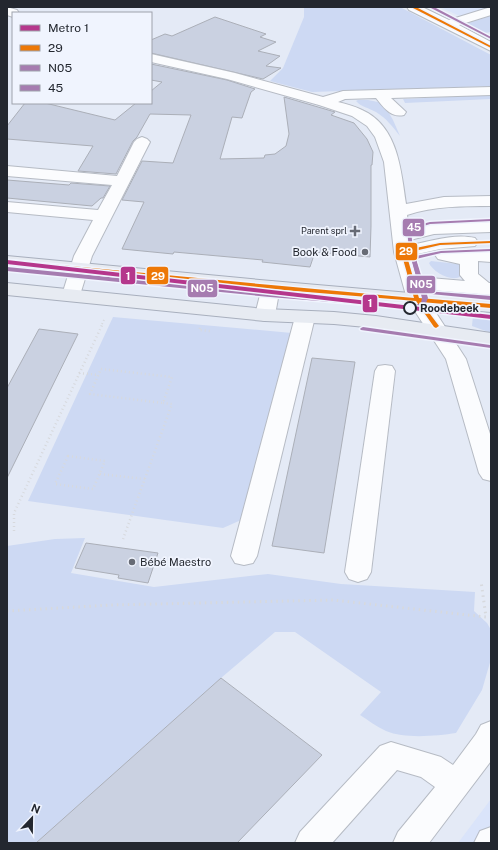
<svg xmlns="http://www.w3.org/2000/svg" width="498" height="850" font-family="'Public Sans',sans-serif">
	<rect width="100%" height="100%" fill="#e4eaf6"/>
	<g fill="#dae4fa">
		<polygon points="440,7 491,7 491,30 466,19"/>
		<polygon points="491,799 491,843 458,843"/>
	</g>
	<g fill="#cdd9f3">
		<polygon points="304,7 400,7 491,55 491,86 312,92 270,81 283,68 304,17"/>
		<polygon points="491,16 491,32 485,33 491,36 491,40 462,25"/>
		<polygon points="491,95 491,99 405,103 403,99"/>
		<path d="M358,100H368L383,103L393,120L400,136C393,127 386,118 376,112C369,108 361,107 356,101Z"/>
		<path d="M431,261L458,264L460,265L461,276C452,283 433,272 429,263Z"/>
		<polygon points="491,312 491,333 472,326 473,315"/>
		<polygon points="113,317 292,333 248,517 223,528 28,501"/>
		<path d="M85,538L71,573L154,587L268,574L341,584L475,592L474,611L487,623L491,630V659L482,690L456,733C436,736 405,739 386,731C377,727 368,720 360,715L381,692L295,632H275L221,678L36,843H7V546L55,539Z"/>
	</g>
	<g fill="#cad1e1" stroke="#abafb8">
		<polygon points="215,17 266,34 260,37 276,42 258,51 280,56 266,66 281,68 263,79 151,53 151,40 165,34 172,36"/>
		<polygon points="151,64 227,80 255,89 251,92 242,118 232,117 220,159 264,158 265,155 275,154 286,146 289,134 284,97 335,112 331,115 354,123 367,139 373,152 372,165 371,165 371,226 370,257 315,252 310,267 262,262 263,260 174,252 173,254 122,249 144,202 122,200 142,161 173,163 191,115 150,114 137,137 133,141 116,174 78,171 93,146 7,139 7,126 25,103 45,103 115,120 136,103 151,103 151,91 162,82 151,80"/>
		<polygon points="7,180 69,185 71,183 110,186 103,198 101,198 92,206 7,198"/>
		<polygon points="39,329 78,334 7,478 7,388"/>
		<polygon points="312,358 355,362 324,553 272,546"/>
		<polygon points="86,543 158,553 148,583 118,578 119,575 75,568"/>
		<polygon points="221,678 322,755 237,843 36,843"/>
	</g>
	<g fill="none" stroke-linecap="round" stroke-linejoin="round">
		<g stroke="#b6bbc4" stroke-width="2">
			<g id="minor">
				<polygon points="7,7 17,10 19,13 13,13 13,17 7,15"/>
				<polygon points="407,7 422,7 449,20 491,7 491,15 459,25 491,42 491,51 409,10"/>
				<path d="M151,54L235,73L323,97L343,91L491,87V95L391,98L406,112L404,115C391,118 384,108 376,98L345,99L338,102C346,104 354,106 362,110C398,126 401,170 406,204L444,197L491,196V206C463,206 434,206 407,215L409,230L434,224L491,222V232L434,234L410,240L411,245C431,241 455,233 475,238L478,242L475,246L440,249L413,255L422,283L423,280L430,278L465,281L460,275V264L438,259L435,255L438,251C443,250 445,251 450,251C464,250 477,249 491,252V262L478,261V274L489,283H491V295L430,290L423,287L427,299L466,359L491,437V481L483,479L479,473L446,359L407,299L394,252L384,162L375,137L367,126L352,116L319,105L227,79L151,62Z"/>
				<polygon points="142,137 147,139 150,142 92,256 80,295 78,299 71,301 64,299 62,295 74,256 93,220 7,212 7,202 98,210 112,185 7,176 7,166 117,176 134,142 137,139"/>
				<polygon points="271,281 278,283 280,287 275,315 272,319 265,321 258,319 255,315 262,287 264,283"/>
				<polygon points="305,311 312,313 315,317 257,556 253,563 244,565 235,563 231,556 295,317 298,313"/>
				<polygon points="385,365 392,366 395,371 371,572 367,579 358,582 349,579 345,572 375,371 378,366"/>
				<polygon points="491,721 491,761 429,843 393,843 398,832 435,787 421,777 397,770 332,843 295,843 300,832 380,746 391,742 441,757 453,765 476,734 481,725"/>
				<polygon points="491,827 491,843 474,843 480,831"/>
			</g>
		</g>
		<g stroke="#a8afbd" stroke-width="2">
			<g id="major">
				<polygon points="7,256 271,281 491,300 491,312 271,293 7,266"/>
				<polygon points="7,283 265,309 334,312 376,316 491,333 491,345 376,328 334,324 265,321 7,295"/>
			</g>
		</g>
		<polyline stroke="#d7d9dd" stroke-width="2" stroke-dasharray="1 2.5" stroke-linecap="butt" points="102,324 105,318"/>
		<g stroke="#d7d9dd" stroke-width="2.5" stroke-dasharray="1 3" stroke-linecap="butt">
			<polyline points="200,328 199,330 210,331"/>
			<polygon points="101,369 172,377 163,403 90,394"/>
			<polyline points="79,373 99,375"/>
			<polygon points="68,456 105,461 93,489 55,484"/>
			<polyline points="100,474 145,479"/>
			<polyline points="14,531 14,513 103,323"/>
			<polyline points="123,539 172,404 163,403"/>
		</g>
		<polyline stroke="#d7d9dd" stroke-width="3" stroke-dasharray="1.5 4" stroke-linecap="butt" points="7,611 111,605 333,600 486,617 481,581"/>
		<use href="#minor" fill="#fbfcfe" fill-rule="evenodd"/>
		<use href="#major" fill="#e7ebf2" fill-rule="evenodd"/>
		<g stroke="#f0f4fe" stroke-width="3">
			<g id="bus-1">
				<polygon points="411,7 416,7 491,46 491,48"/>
				<polygon points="491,241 491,243 440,245 406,253 419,298 491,304 491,308 421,302 439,326 436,328 434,327 416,301 271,289 7,262 7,260 271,285 414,298 401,252 401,251 440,243"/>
			</g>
		</g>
		<g stroke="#f0f4fe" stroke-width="3">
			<g id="bus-2">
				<polygon points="491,249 491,251 441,253 416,259 428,298 425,305 417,309 270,297 7,271 7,267 270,293 416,305 421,303 422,298 411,258 411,257 441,251"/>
				<polygon points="363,327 490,345 491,346 491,348 361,330 360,329 361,328"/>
			</g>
		</g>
		<g stroke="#f0f4fe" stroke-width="3">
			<g id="bus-3">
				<polygon points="429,7 434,7 491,37 491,39"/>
				<polygon points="491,219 491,221 430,224 411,230 413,250 425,291 491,296 491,300 421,293 409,250 407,229 407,228 430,222"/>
			</g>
		</g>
		<use href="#bus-1" fill="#ed7807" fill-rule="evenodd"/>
		<use href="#bus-2" fill="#a67cb0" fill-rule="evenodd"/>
		<use href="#bus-3" fill="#a67cb0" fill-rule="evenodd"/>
		<g stroke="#f0f4fe" stroke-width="3">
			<polygon id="metro-1" points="7,260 491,315 491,319 7,264"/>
		</g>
		<use href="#metro-1" fill="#b5378c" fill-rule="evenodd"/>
	</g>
	<g fill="#676b75" stroke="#f0f4fe" stroke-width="1.5">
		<path d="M353 225h4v4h4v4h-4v4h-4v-4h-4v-4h4z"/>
		<circle cx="365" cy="252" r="4"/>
		<circle cx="132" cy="562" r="4"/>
	</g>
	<circle fill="#f0f4fe" stroke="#23272f" stroke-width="2" cx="410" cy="308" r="6"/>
	<g text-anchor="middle" stroke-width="3.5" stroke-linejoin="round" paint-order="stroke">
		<g font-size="9" fill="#23272f" stroke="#f0f4fe" text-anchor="end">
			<text x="347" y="234">Parent sprl</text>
		</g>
		<g font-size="11" fill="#23272f" stroke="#f0f4fe" text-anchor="end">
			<text x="357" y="256">Book &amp; Food</text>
			<text x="140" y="566" text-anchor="start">Bébé Maestro</text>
		</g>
		<g font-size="11" font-weight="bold" fill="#23272f" stroke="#f0f4fe" text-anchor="start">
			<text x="420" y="312">Roodebeek</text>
		</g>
	</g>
	<g stroke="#f0f4fe" stroke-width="1.5">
		<rect x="402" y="218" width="23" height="19" rx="4" fill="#a67cb0"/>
		<rect x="395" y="242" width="23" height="19" rx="4" fill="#ed7807"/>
		<rect x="120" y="266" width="16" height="19" rx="4" fill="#b5378c"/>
		<rect x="146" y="266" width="23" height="19" rx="4" fill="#ed7807"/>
		<rect x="406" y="275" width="30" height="19" rx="4" fill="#a67cb0"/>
		<rect x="187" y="279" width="31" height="19" rx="4" fill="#a67cb0"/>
		<rect x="362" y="294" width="16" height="19" rx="4" fill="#b5378c"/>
	</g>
	<g font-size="11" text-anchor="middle" font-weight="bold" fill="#fff">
		<text x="414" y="231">45</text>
		<text x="406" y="255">29</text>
		<text x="128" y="280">1</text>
		<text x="158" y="280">29</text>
		<text x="421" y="288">N05</text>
		<text x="202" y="292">N05</text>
		<text x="370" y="307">1</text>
	</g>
	<rect width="498" height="850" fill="none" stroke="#23272f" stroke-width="16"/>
	<rect x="12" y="12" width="140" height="92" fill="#f0f4fe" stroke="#9ea2ab"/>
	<rect x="20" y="25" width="20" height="6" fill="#b5378c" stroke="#9ea2ab"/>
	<text x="48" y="32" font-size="12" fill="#23272f">Metro 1</text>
	<rect x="20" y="45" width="20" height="6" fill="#ed7807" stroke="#9ea2ab"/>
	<text x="48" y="52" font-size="12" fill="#23272f">29</text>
	<rect x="20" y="65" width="20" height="6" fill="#a67cb0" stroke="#9ea2ab"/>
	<text x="48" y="72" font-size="12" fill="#23272f">N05</text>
	<rect x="20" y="85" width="20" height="6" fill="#a67cb0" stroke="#9ea2ab"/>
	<text x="48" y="92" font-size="12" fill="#23272f">45</text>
	<g transform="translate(32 818) rotate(22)" stroke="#f0f4fe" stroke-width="3" paint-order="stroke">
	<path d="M0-3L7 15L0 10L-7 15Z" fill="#23272f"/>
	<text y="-6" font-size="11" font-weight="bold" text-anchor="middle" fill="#23272f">N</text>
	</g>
</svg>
